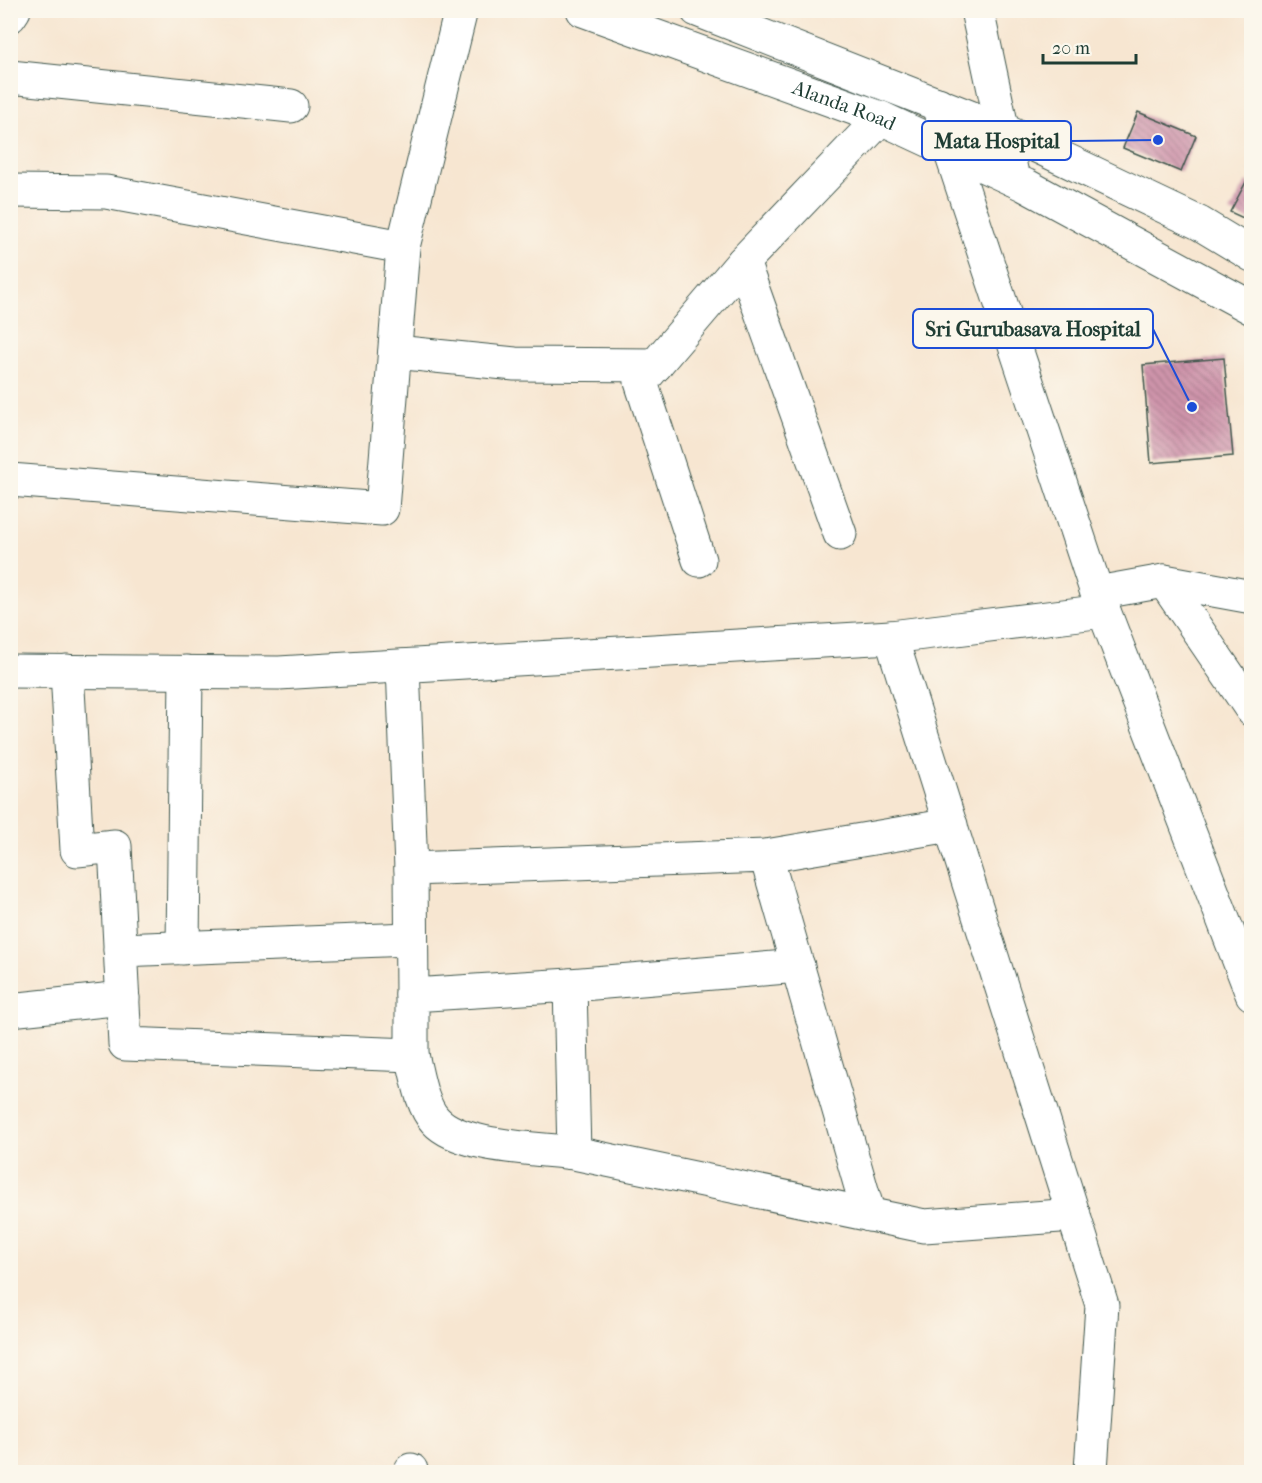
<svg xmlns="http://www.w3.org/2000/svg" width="1262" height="1483" font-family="'IM FELL French Canon',serif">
	<defs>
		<pattern id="building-back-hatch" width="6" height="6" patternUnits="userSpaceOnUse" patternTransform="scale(1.5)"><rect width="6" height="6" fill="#cf94ab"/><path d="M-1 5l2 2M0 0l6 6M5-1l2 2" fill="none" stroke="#a77a8c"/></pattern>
	</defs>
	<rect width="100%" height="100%" fill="#fbf7ec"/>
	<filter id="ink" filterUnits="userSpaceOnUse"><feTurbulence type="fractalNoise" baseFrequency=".0167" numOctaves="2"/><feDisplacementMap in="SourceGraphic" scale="12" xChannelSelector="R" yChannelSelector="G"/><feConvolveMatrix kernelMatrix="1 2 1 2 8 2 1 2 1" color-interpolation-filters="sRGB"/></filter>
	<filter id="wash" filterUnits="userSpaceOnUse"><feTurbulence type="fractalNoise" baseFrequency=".008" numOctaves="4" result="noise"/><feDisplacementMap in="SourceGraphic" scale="24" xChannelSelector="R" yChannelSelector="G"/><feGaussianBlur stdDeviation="1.35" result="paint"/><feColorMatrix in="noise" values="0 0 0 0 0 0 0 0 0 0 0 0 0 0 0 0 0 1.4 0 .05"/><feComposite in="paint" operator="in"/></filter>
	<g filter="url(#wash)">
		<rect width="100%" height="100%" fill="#f7e6d1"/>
		<g id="blocks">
			<g fill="url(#building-back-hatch)">
				<polygon points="1138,112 1196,136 1181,172 1123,148"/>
				<polygon points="1246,182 1252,185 1252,222 1230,212"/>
				<polygon points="1224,358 1233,456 1151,463 1143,365"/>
			</g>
		</g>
	</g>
	<g filter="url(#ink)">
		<use href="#blocks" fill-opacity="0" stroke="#3f564c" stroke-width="1.5"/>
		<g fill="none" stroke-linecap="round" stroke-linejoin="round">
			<g stroke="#3f564c" stroke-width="35">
				<g id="minor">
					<polyline points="977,10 1013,179"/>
					<polyline points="10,16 14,10"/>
					<polyline points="10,77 291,106"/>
					<polyline points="938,104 951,153 1097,593 1164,581 1252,710"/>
					<polyline points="10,191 106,192 403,247"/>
					<polyline points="743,262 840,534"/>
					<polyline points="395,352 515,364 656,365"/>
					<polyline points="10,480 382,509 403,247 461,10"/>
					<polyline points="699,560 641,382 743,262 881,118"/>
					<polyline points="1164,581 1252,597"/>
					<polyline points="1097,593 1252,994"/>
					<polyline points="403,666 411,869"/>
					<polyline points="10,671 279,673 891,637"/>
					<polyline points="67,671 77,850 115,846 125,1044 412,1055 412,995 570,985 574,1153 924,1226 1074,1215"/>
					<polyline points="766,856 951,825"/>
					<polyline points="183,948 186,672"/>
					<polyline points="120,950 410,939"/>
					<polyline points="570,985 798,966"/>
					<polyline points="412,995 411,869 766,856 869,1215"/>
					<polyline points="10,1010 123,998"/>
					<path d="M412,1055C417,1074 421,1105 435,1120C460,1148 537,1148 574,1153"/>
					<polyline points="1091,1470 1102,1305 891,637 1104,611"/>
					<polyline points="411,1472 411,1470"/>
				</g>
			</g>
			<g stroke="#3f564c" stroke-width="35">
				<g id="major">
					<path id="s1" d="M583,10L881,118L1025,185L1252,308"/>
					<polyline points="697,10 1003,130 1199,223 1252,255"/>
				</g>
			</g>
			<use href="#minor" stroke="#fff" stroke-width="33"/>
			<use href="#major" stroke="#fff" stroke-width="33"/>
		</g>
	</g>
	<g text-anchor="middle" stroke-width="6" stroke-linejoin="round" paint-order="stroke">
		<g font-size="20" fill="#1f3d34" stroke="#fbf7ec">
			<text dy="7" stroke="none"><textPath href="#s1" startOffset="278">Alanda Road</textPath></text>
		</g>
	</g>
	<path fill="none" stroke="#1d4ed8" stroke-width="2" d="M1158 140L1071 141M1192 407L1153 329"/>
	<g fill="#1d4ed8" stroke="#fbf7ec" stroke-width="2">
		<circle cx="1158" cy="140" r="6"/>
		<circle cx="1192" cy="407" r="6"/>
	</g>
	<g fill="#fbf7ec" stroke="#1d4ed8" stroke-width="2">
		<rect x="922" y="121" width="149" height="39" rx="6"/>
		<rect x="913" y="309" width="240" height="39" rx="6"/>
	</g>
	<g font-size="21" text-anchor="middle" font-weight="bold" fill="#1f3d34">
		<text x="997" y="148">Mata Hospital</text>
		<text x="1033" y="336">Sri Gurubasava Hospital</text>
	</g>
	<rect width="1262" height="1483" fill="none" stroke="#fbf7ec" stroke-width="36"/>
	<path d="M1043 54v9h93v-9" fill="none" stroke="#1f3d34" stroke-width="3"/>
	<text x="1052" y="54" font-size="18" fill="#1f3d34" stroke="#fbf7ec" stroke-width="4.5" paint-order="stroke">20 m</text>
</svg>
